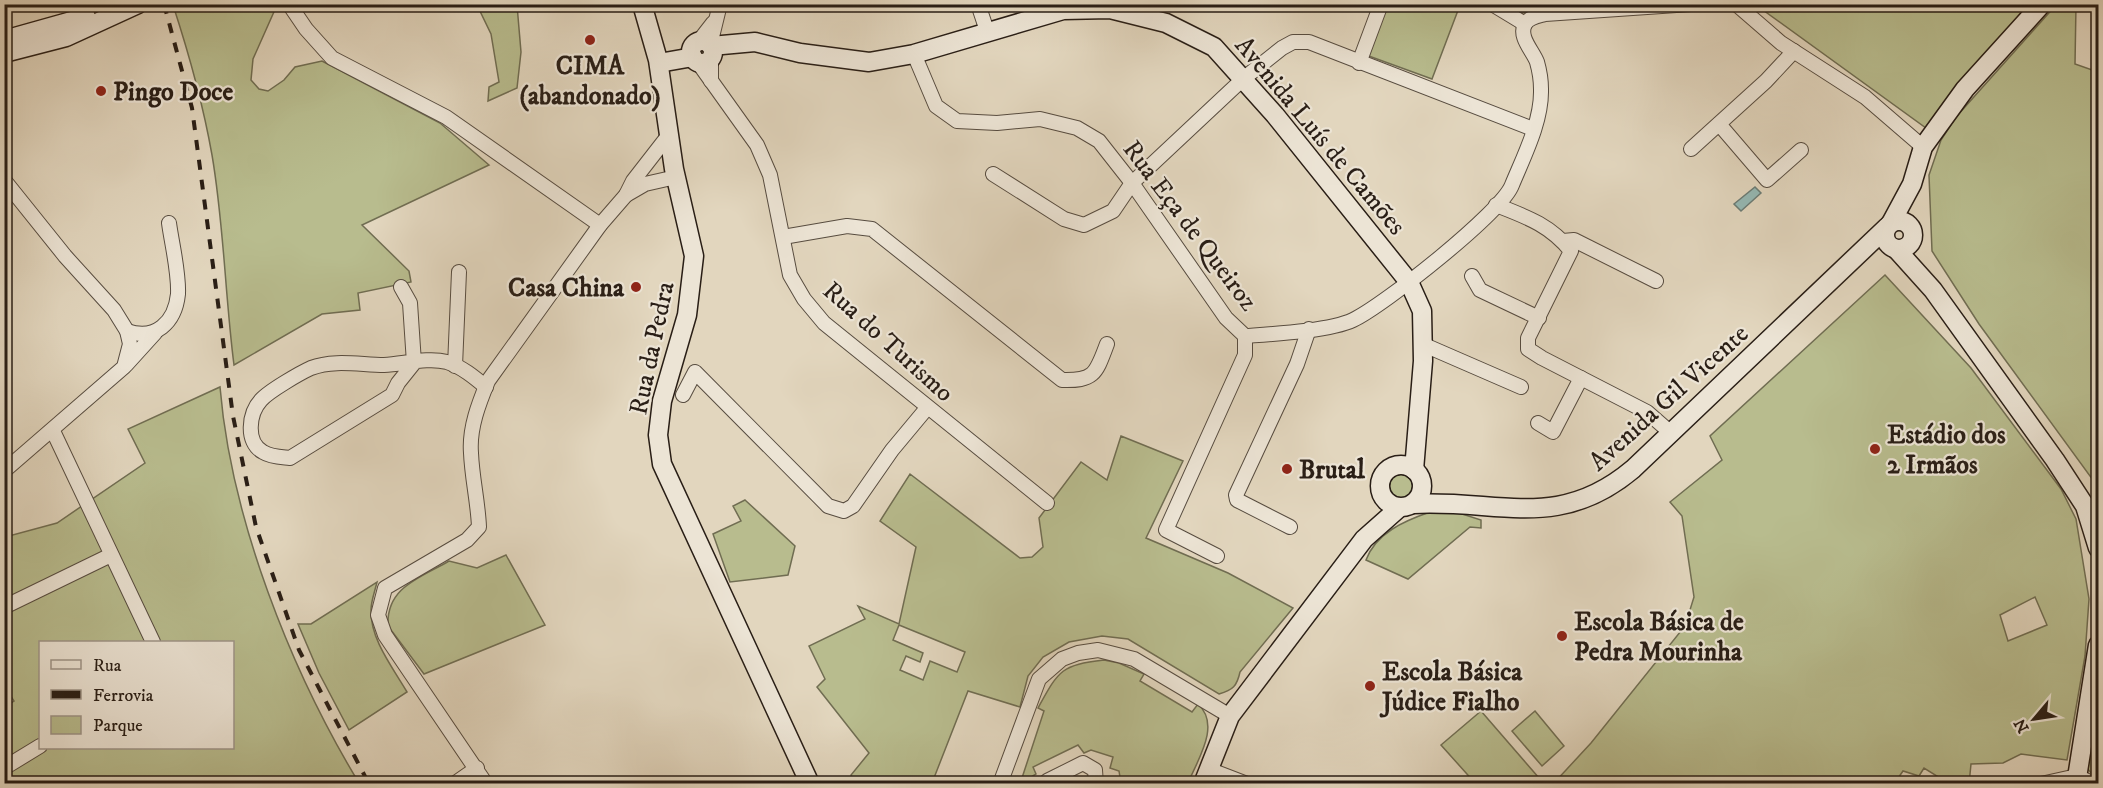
<svg xmlns="http://www.w3.org/2000/svg" width="2103" height="788" font-family="'IM FELL DW Pica',serif">
	<rect width="100%" height="100%" fill="#e2d6be"/>
	<filter id="stains"><feTurbulence type="fractalNoise" baseFrequency=".00333" numOctaves="4"/><feColorMatrix values="0 0 0 0 .2 0 0 0 0 .09 0 0 0 0 .02 0 0 0 .5 -.17"/></filter>
	<radialGradient id="worn" r=".72"><stop offset=".6" stop-color="#630" stop-opacity="0"/><stop offset="1" stop-color="#630" stop-opacity=".3"/></radialGradient>
	<g fill="#b8bc8e" stroke="#706d52" stroke-width="1.5" fill-rule="evenodd">
		<path d="M173,5H277L253,59L251,80L259,89L268,91L284,80L295,67L322,61L440,123L489,165L362,225L409,271L411,282L358,293L360,310L322,314L234,365C225,295 224,225 212,155C203,104 189,54 173,5Z"/>
		<polygon points="477,5 517,5 521,52 517,88 488,101 489,87 499,82 491,34"/>
		<polygon points="1385,5 1460,5 1432,79 1366,55"/>
		<polygon points="1508,5 1589,5 1522,13"/>
		<polygon points="1756,5 2031,5 1926,128"/>
		<polygon points="2056,5 2076,5 2075,64 2098,72 2098,487 1979,324 1932,251 1929,175 1941,140 1956,117"/>
		<path d="M1885,275L1971,368L2061,489L2076,519L2089,599L2085,656L2067,760L2021,754L2003,763L1971,764L1969,784L1948,783L1924,768L1919,776L1903,771L1894,784L1554,783L1591,743L1685,626L1694,597L1682,516L1670,502L1722,460L1710,436ZM2035,597L2047,625L2008,641L2000,615Z"/>
		<path d="M220,387C231,519 291,671 359,783H5L4,708L14,701L5,687V537L57,523L145,463L128,429ZM40,642H232V748H40Z"/>
		<path d="M1121,436L1183,461L1146,538L1228,573L1293,608L1240,672C1237,686 1233,690 1219,694L1128,639L1102,636L1069,642L1043,657L1028,676L1020,707L968,691L932,783H855L851,775L869,753L817,687L825,679L809,646L865,619L858,606L899,624L916,547L880,521L910,474L1020,558L1032,557L1043,547L1039,518L1081,462L1107,480ZM899,625L965,652L957,672L930,661L923,680L900,670L906,656L920,662L923,653L893,640Z"/>
		<circle cx="1400" cy="485" r="14"/>
		<polygon points="745,500 795,546 788,575 730,582 713,534 741,521 733,506"/>
		<path d="M1430,512H1456L1481,520V528L1470,527L1408,579L1366,560C1376,533 1404,521 1430,512Z"/>
		<path d="M506,555L545,625L424,674L388,626C386,587 420,578 449,561L477,568Z"/>
		<path d="M377,582C375,591 371,601 371,610C370,639 393,668 407,692L349,730L319,673L298,624H311Z"/>
		<path d="M1104,660L1119,663L1144,674L1140,681L1192,712L1198,704C1221,725 1198,759 1188,783H1121L1119,771L1110,768L1113,757L1091,750L1084,753L1078,745L1033,767L1036,774L1028,779L1030,783L1020,784L1044,711L1038,708C1059,670 1061,665 1104,660Z"/>
		<polygon points="1481,711 1539,778 1533,783 1475,783 1441,745"/>
		<polygon points="1535,711 1564,746 1542,766 1512,731"/>
		<polygon points="2098,718 2098,781 2087,768"/>
	</g>
	<polygon fill="#95b9b5" stroke="#6a7b75" stroke-width="1.5" points="1755,187 1761,193 1741,211 1734,204"/>
	<g fill="none" stroke-linecap="round" stroke-linejoin="round">
		<g stroke="#574c40" stroke-width="16">
			<g id="street">
				<polyline points="289,4 306,29 332,58 446,117 600,225"/>
				<polyline points="978,4 987,31"/>
				<polyline points="1492,4 1525,24"/>
				<polyline points="1736,4 1781,43 1865,97 1923,147"/>
				<polyline points="699,41 713,23"/>
				<polyline points="710,45 720,4"/>
				<polyline points="914,54 936,106 957,121 997,123 1040,119 1077,128 1099,141 1132,183 1226,318 1245,336 1245,355 1166,530 1217,556"/>
				<polyline points="711,58 711,81"/>
				<polyline points="697,61 757,145 770,175 790,275 804,299 824,323 1047,503"/>
				<polyline points="1359,63 1381,4"/>
				<polyline points="1719,124 1767,180 1801,150"/>
				<polyline points="1691,149 1766,81 1794,51"/>
				<polyline points="993,174 1064,219 1084,225 1113,211 1132,183 1243,79 1282,48 1293,42 1309,42 1533,129"/>
				<polyline points="4,180 65,256 114,310 127,331 130,344 124,367 4,471"/>
				<polyline points="626,195 645,184 676,177"/>
				<path d="M1496,205C1527,217 1550,225 1571,251L1528,338V349L1542,358L1647,412L1671,433"/>
				<path d="M783,237L847,226L872,229L1062,380C1095,381 1096,373 1107,344"/>
				<polyline points="1563,241 1574,240 1656,281"/>
				<polyline points="1472,276 1480,290 1539,318"/>
				<path d="M401,287L410,303L414,363L398,383L392,395L290,458C281,457 271,457 263,452C245,442 249,413 261,400C269,391 300,373 311,368C334,359 361,365 384,365C404,364 428,357 447,362C462,367 474,377 486,387"/>
				<path d="M127,331C155,341 175,323 178,294C179,272 172,245 169,223"/>
				<path d="M1245,336C1272,334 1330,331 1353,320C1383,306 1502,212 1512,185C1524,156 1542,121 1541,89C1541,81 1539,69 1537,62C1533,51 1518,37 1525,24C1529,17 1538,16 1545,14L1691,4"/>
				<polyline points="1422,344 1521,387"/>
				<polyline points="126,365 155,333"/>
				<polyline points="455,366 459,272"/>
				<polyline points="683,395 695,372 828,506 844,511 853,506 892,450 927,408"/>
				<polyline points="1538,423 1553,432 1581,378"/>
				<polyline points="53,431 153,642"/>
				<polyline points="1290,527 1237,500 1236,495 1297,364 1309,329"/>
				<polyline points="4,607 111,555"/>
				<polyline points="4,768 40,746"/>
				<polyline points="1208,769 1247,784"/>
				<polyline points="1047,781 1083,763 1095,770 1096,784"/>
				<polyline points="454,784 477,768"/>
				<path d="M486,784L385,635L378,615L385,588L467,540L479,527C478,502 472,478 471,453C469,428 479,403 488,381L600,225L626,195L633,181L668,136"/>
				<polyline points="1000,784 1039,679 1062,659 1078,653 1098,650 1134,659 1230,716"/>
				<polyline points="1907,784 1913,784"/>
				<polyline points="2041,784 2077,776 2094,784"/>
			</g>
		</g>
		<g stroke="#291e16" stroke-width="21">
			<g id="secondary">
				<polyline points="642,4 658,60 674,169 694,256 687,315 662,401 658,435 662,464 810,784"/>
				<polyline points="4,40 86,17"/>
				<circle cx="702" cy="52" r="11"/>
				<polyline points="711,46 755,42 800,53 869,62 914,54 1063,10 1110,9 1166,23 1214,47 1275,115 1409,282 1422,311 1423,361 1414,470"/>
				<polyline points="4,53 66,37 138,4"/>
				<polyline points="659,63 693,57"/>
				<circle cx="1899" cy="235" r="14"/>
				<polyline points="1891,223 1912,184 1923,147 1965,89 2042,4"/>
				<polyline points="1897,250 1933,290 2055,460 2085,506 2098,548"/>
				<circle cx="1401" cy="486" r="21"/>
				<path d="M1413,504C1499,499 1558,532 1633,469L1887,227"/>
				<polyline points="1203,784 1230,716 1364,539 1399,508"/>
				<polyline points="2076,784 2098,645"/>
			</g>
		</g>
		<use href="#street" stroke="#ece4d5" stroke-width="14"/>
		<use href="#secondary" stroke="#ece4d5" stroke-width="18"/>
		<polyline stroke="#291e16" stroke-width="4" stroke-dasharray="10 10" stroke-linecap="butt" points="164,4 192,108 233,416 256,527 299,650 369,784"/>
	</g>
	<g fill="#8f2418" stroke="#ece4d5" stroke-width="2">
		<circle cx="590" cy="40" r="6"/>
		<circle cx="101" cy="91" r="6"/>
		<circle cx="636" cy="287" r="6"/>
		<circle cx="1875" cy="449" r="6"/>
		<circle cx="1287" cy="469" r="6"/>
		<circle cx="1562" cy="636" r="6"/>
		<circle cx="1370" cy="686" r="6"/>
	</g>
	<g text-anchor="middle" stroke-width="4.5" stroke-linejoin="round" paint-order="stroke">
		<g font-size="26" font-weight="bold" fill="#291e16" stroke="#ece4d5" text-anchor="start">
			<text x="590" y="74" text-anchor="middle">CIMA<tspan x="590" dy="30">(abandonado)</tspan></text>
			<text x="113" y="100">Pingo Doce</text>
			<text x="624" y="296" text-anchor="end">Casa China</text>
			<text x="1887" y="443">Estádio dos<tspan x="1887" dy="30">2 Irmãos</tspan></text>
			<text x="1299" y="478">Brutal</text>
			<text x="1574" y="630">Escola Básica de<tspan x="1574" dy="30">Pedra Mourinha</tspan></text>
			<text x="1382" y="680">Escola Básica<tspan x="1382" dy="30">Júdice Fialho</tspan></text>
		</g>
		<g font-size="26" fill="#291e16" stroke="#ece4d5">
			<text transform="translate(1321 135) rotate(50)" y="9">Avenida Luís de Camões</text>
			<text transform="translate(1191 225) rotate(53)" y="9">Rua Eça de Queiroz</text>
			<text transform="translate(889 341) rotate(42)" y="9">Rua do Turismo</text>
			<text transform="translate(651 348) rotate(-78)" y="9">Rua da Pedra</text>
			<text transform="translate(1668 397) rotate(-42)" y="9">Avenida Gil Vicente</text>
		</g>
	</g>
	<rect width="2103" height="788" fill="none" stroke="#e2d6be" stroke-width="24"/>
	<rect x="6" y="6" width="2091" height="776" fill="none" stroke="#291e16" stroke-width="3"/>
	<rect x="12" y="12" width="2079" height="764" fill="none" stroke="#291e16" stroke-width="1.5"/>
	<rect x="39" y="641" width="195" height="108" fill="#ece4d5" stroke="#9e9589" stroke-width="1.5"/>
	<rect x="51" y="660" width="30" height="9" fill="#ece4d5" stroke="#9e9589" stroke-width="1.5"/>
	<text x="93" y="671" font-size="18" fill="#291e16">Rua</text>
	<rect x="51" y="690" width="30" height="9" fill="#291e16" stroke="#9e9589" stroke-width="1.5"/>
	<text x="93" y="701" font-size="18" fill="#291e16">Ferrovia</text>
	<rect x="51" y="716" width="30" height="18" fill="#b8bc8e" stroke="#9e9589" stroke-width="1.5"/>
	<text x="93" y="731" font-size="18" fill="#291e16">Parque</text>
	<g transform="translate(2034 719) rotate(241)" stroke="#ece4d5" stroke-width="4.5" paint-order="stroke">
	<path d="M0-4.5L10 22L0 15L-10 22Z" fill="#291e16"/>
	<text y="-9" font-size="16" font-weight="bold" text-anchor="middle" fill="#291e16">N</text>
	</g>
	<rect width="100%" height="100%" filter="url(#stains)"/>
	<rect width="100%" height="100%" fill="url(#worn)"/>
</svg>
